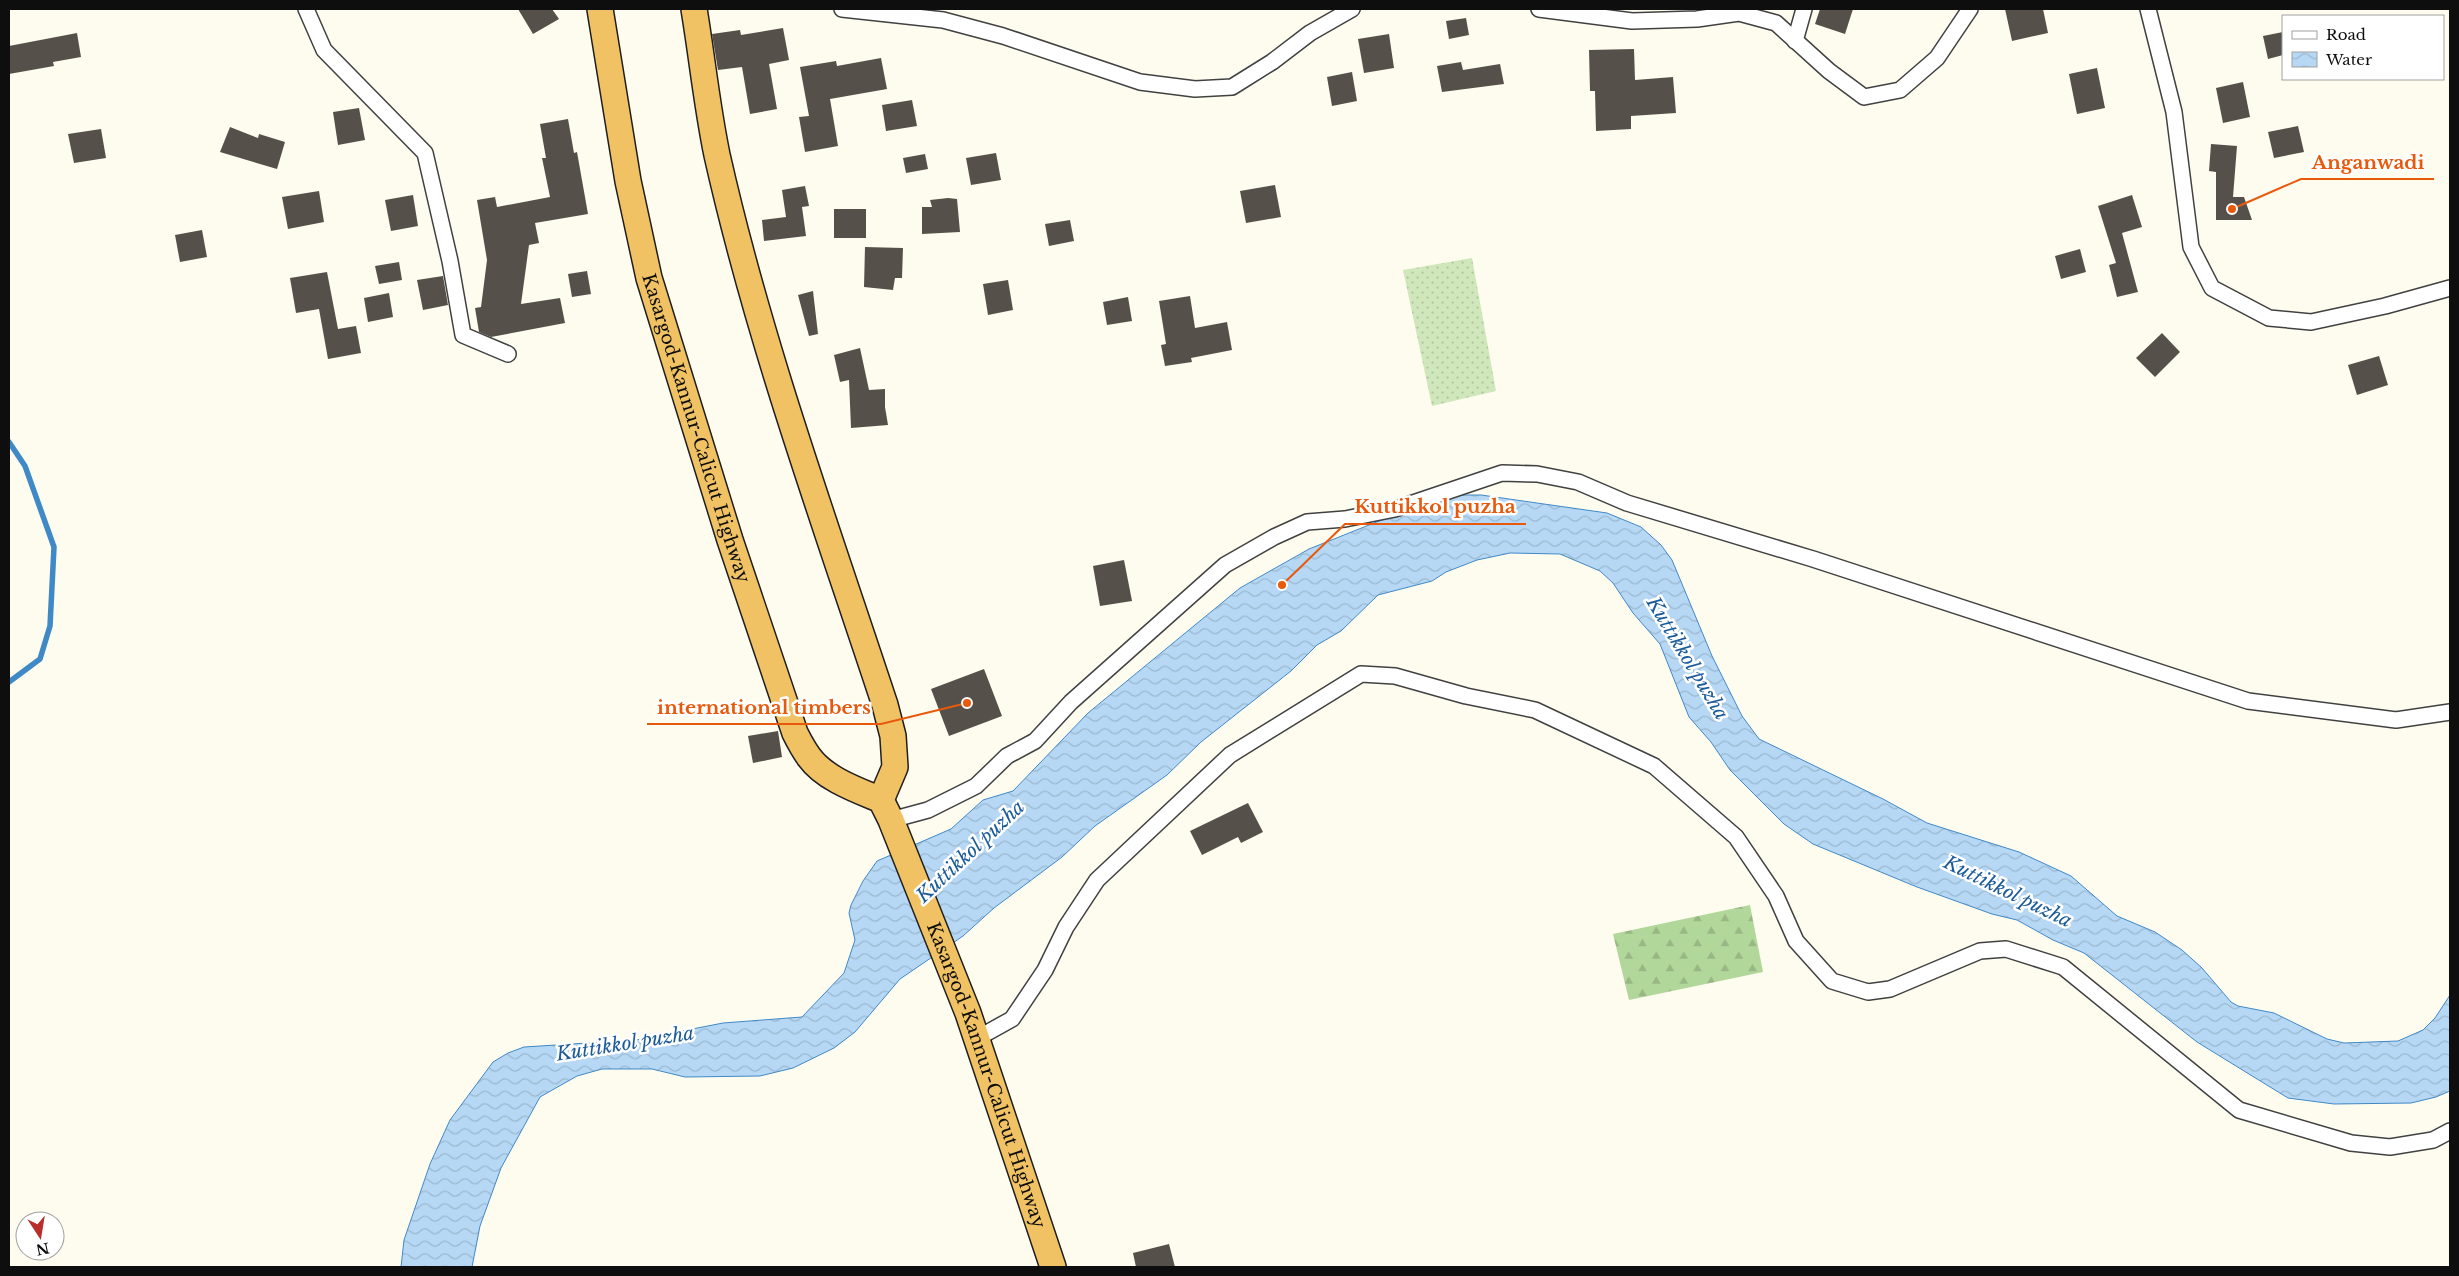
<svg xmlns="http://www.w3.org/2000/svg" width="2459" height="1276" font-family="'Libre Baskerville',serif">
	<defs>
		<pattern id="grass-dots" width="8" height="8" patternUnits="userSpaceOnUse" patternTransform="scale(1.25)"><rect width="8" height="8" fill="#cfe7ba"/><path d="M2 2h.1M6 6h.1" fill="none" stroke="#b1c59f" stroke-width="1.8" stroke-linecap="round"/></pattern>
		<pattern id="forest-firs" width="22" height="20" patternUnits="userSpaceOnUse" patternTransform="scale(1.25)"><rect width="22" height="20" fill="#b2d79a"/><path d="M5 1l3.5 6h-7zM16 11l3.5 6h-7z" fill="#98b784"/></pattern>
		<pattern id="water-waves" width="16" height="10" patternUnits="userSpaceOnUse" patternTransform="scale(1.25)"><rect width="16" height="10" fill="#b6d8f4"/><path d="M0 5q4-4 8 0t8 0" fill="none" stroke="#9bb8d0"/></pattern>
	</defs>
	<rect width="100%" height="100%" fill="#fefcef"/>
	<polygon fill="url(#grass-dots)" points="1472,258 1496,391 1432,406 1403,270"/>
	<polygon fill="url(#forest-firs)" points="1750,905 1763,972 1629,1000 1613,934"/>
	<polygon fill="url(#water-waves)" stroke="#4089c7" points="1455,495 1481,495 1607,513 1641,527 1661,545 1672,560 1712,656 1742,716 1759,739 1883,799 1927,823 2019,852 2071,876 2117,916 2155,932 2182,950 2202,968 2231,1002 2238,1006 2274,1013 2327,1039 2344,1043 2398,1041 2423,1030 2435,1018 2450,995 2450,1091 2436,1097 2411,1103 2334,1104 2288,1098 2197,1042 2084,953 2053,940 2017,920 1992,914 1917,887 1813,844 1784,824 1730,770 1711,742 1689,717 1660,644 1633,613 1613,583 1600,571 1560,554 1510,553 1477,560 1446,572 1432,581 1378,595 1341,631 1317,645 1291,671 1201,742 1167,775 1095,826 1062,857 994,908 963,936 900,979 855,1032 834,1048 793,1068 760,1076 685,1077 652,1069 602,1069 577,1076 540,1097 501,1168 480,1226 472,1267 401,1267 404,1240 430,1164 450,1120 493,1062 508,1053 524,1047 636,1040 723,1023 802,1017 844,973 855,940 849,913 851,905 863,881 877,861 951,829 983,800 1013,791 1088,713 1240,588 1309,549 1429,501"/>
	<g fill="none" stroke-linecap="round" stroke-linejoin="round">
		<polyline stroke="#4089c7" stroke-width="5.5" points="9,442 25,466 54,547 50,626 40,659 9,682"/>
	</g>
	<g fill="#56504a">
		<polygon points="518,9 552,9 559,19 533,34"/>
		<polygon points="1820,9 1853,9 1845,34 1815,24"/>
		<polygon points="2005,9 2043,9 2048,33 2012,41"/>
		<polygon points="1466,18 1469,35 1449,39 1446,21"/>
		<polygon points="783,28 789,60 769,64 777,109 750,114 742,67 718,70 712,34 740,30 741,35"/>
		<polygon points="2283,32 2283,55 2268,59 2263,36"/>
		<polygon points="77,33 81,57 53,62 54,66 9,74 9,46"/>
		<polygon points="1389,34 1394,68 1364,73 1358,39"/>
		<polygon points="1634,49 1635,80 1673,77 1676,113 1631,116 1631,129 1596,131 1595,91 1590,91 1589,50"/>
		<polygon points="881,58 887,89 830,99 838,146 805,152 799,117 809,116 800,67 836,61 837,66"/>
		<polygon points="1461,62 1463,70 1500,64 1504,84 1442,92 1437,66"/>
		<polygon points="2097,68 2105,108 2077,114 2069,74"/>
		<polygon points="1352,72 1357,101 1332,106 1327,77"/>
		<polygon points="2243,82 2250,117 2223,123 2216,88"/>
		<polygon points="912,100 917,126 886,131 882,105"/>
		<polygon points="359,108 365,140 338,145 333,112"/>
		<polygon points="568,119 574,153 577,152 588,214 535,223 539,243 529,245 521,304 560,298 565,323 491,337 479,332 475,308 481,307 487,260 477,200 495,197 497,207 550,197 542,158 546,158 540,124"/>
		<polygon points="2298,126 2304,152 2274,158 2268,132"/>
		<polygon points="230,127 258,138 259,134 285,142 277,169 220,152"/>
		<polygon points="101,129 106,158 74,163 68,134"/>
		<polygon points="2211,144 2237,146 2233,197 2244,197 2252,220 2216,220 2216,172 2209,171"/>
		<polygon points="996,153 1001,180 971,185 966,158"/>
		<polygon points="925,154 928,169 906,173 903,158"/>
		<polygon points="1275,185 1281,217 1246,223 1240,191"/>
		<polygon points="805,186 809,206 802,207 806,236 764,241 762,220 786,217 782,190"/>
		<polygon points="319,191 324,222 288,229 282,197"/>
		<polygon points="413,195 418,226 391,231 385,200"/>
		<polygon points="2132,195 2142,227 2122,233 2138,292 2117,297 2109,265 2116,263 2098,206"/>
		<polygon points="948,198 957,199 960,232 922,234 922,207 932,207 930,200"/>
		<rect x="834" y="209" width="32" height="29"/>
		<polygon points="1070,220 1074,241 1049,246 1045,224"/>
		<polygon points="202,230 207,257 180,262 175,235"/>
		<polygon points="865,247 903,248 902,278 895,278 893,290 864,287"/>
		<polygon points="2080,249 2086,272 2061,279 2055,256"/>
		<polygon points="399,262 402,280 379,284 375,266"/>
		<polygon points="587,271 591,294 572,297 568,274"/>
		<polygon points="327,272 338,329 356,326 361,353 328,359 319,309 296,313 290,278"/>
		<polygon points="443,276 448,305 423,310 417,280"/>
		<polygon points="1008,280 1013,310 988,315 983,284"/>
		<polygon points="813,291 818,334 809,336 798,295"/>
		<polygon points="389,293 393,317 368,322 364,298"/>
		<polygon points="1190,296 1195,328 1227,322 1232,350 1191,358 1192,362 1165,366 1161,345 1166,344 1159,301"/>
		<polygon points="1128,297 1132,321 1107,325 1103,302"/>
		<polygon points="2162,333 2180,352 2155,377 2136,358"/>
		<polygon points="860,348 869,390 885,389 885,407 888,425 851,428 849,380 840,382 834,355"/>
		<polygon points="2379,356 2388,385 2357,395 2348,365"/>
		<polygon points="1124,560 1132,601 1100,606 1093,566"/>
		<polygon points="984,669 1002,716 949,736 931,689"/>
		<polygon points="778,731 782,757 753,763 748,736"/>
		<polygon points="1248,803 1263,832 1241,843 1238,837 1202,855 1190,831"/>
		<polygon points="1169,1244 1175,1267 1136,1267 1133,1253"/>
	</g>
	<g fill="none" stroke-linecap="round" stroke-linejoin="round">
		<g stroke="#414141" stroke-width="18">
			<g id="minor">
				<polyline points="306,9 324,50 425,153 450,261 463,335 508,354"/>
				<polyline points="842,9 943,20 1003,36 1140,82 1195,89 1232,87 1272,62 1310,33 1352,9"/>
				<polyline points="1539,9 1632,21 1697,19 1739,13 1776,23 1829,71 1864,97 1900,90 1937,58 1970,9"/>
				<polyline points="2148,9 2174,112 2191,247 2212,288 2269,318 2311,322 2385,306 2450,288"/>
				<polyline points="1795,41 1804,9"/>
				<polyline points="891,820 928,810 976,786 1007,756 1035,741 1071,702 1225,565 1274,537 1307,522 1345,519 1395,509 1502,473 1537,474 1578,482 1627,503 1813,559 2248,701 2396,720 2450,712"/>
				<polyline points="976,1039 1012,1019 1045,970 1066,927 1097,880 1230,755 1361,674 1395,676 1466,696 1535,710 1654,766 1736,837 1776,896 1796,941 1832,981 1868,992 1890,989 1980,951 2006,949 2063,967 2239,1110 2351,1143 2390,1147 2433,1140 2450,1131"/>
			</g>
		</g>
		<g stroke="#1f1f1f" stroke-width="28">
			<g id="trunk">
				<path id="s1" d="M600,9L628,181L649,278L730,540L795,733C799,741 804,750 809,757C825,779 857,790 881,800L891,820L968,1013L1053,1267"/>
				<path d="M694,9C702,57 707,107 717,155C759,342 825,523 885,705L893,736L895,767L881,800"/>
			</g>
		</g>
		<use href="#minor" stroke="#fff" stroke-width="15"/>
		<use href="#trunk" stroke="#f0c264" stroke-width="25"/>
	</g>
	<g text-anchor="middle" stroke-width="5" stroke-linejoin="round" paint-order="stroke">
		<g font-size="18" fill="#0e0e0e" stroke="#fff">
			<text dy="6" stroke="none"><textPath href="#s1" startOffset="431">Kasargod-Kannur-Calicut Highway</textPath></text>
			<text dy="6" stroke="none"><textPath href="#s1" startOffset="1159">Kasargod-Kannur-Calicut Highway</textPath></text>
		</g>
		<g font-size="19" font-style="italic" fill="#1c5b9a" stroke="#fff">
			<text transform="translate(1688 658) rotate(59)" y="7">Kuttikkol puzha</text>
			<text transform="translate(970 851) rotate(-43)" y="7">Kuttikkol puzha</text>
			<text transform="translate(2008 891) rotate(26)" y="7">Kuttikkol puzha</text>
			<text transform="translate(625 1043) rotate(-9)" y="7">Kuttikkol puzha</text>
		</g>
	</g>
	<path fill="none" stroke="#e8590c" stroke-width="2" d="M2232 209L2301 179H2434M1282 585L1345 524H1526M967 703L881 724H647"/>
	<g fill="#e8590c" stroke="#fff" stroke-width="2">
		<circle cx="2232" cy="209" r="5"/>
		<circle cx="1282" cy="585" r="5"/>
		<circle cx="967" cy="703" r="5"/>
	</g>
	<g font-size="19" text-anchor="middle" font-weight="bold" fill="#e8590c" stroke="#fff" stroke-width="5" stroke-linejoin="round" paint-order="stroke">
		<text x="2368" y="169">Anganwadi</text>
		<text x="1435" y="513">Kuttikkol puzha</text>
		<text x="764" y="714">international timbers</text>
	</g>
	<rect width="2459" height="1276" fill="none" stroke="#0e0e0e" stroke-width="20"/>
	<rect x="2282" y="15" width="162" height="65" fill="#ffffff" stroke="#9f9f9f"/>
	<rect x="2292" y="31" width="25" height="8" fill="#ffffff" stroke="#9f9f9f"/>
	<text x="2326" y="40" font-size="15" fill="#0e0e0e">Road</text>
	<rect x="2292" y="52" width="25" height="15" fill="url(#water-waves)" stroke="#9f9f9f"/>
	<text x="2326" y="65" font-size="15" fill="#0e0e0e">Water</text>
	<g transform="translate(40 1236) rotate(168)"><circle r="24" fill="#ffffff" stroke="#9f9f9f"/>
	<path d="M0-4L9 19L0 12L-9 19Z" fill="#b82e2b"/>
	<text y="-8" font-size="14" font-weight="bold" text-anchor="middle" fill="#0e0e0e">N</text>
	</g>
</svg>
